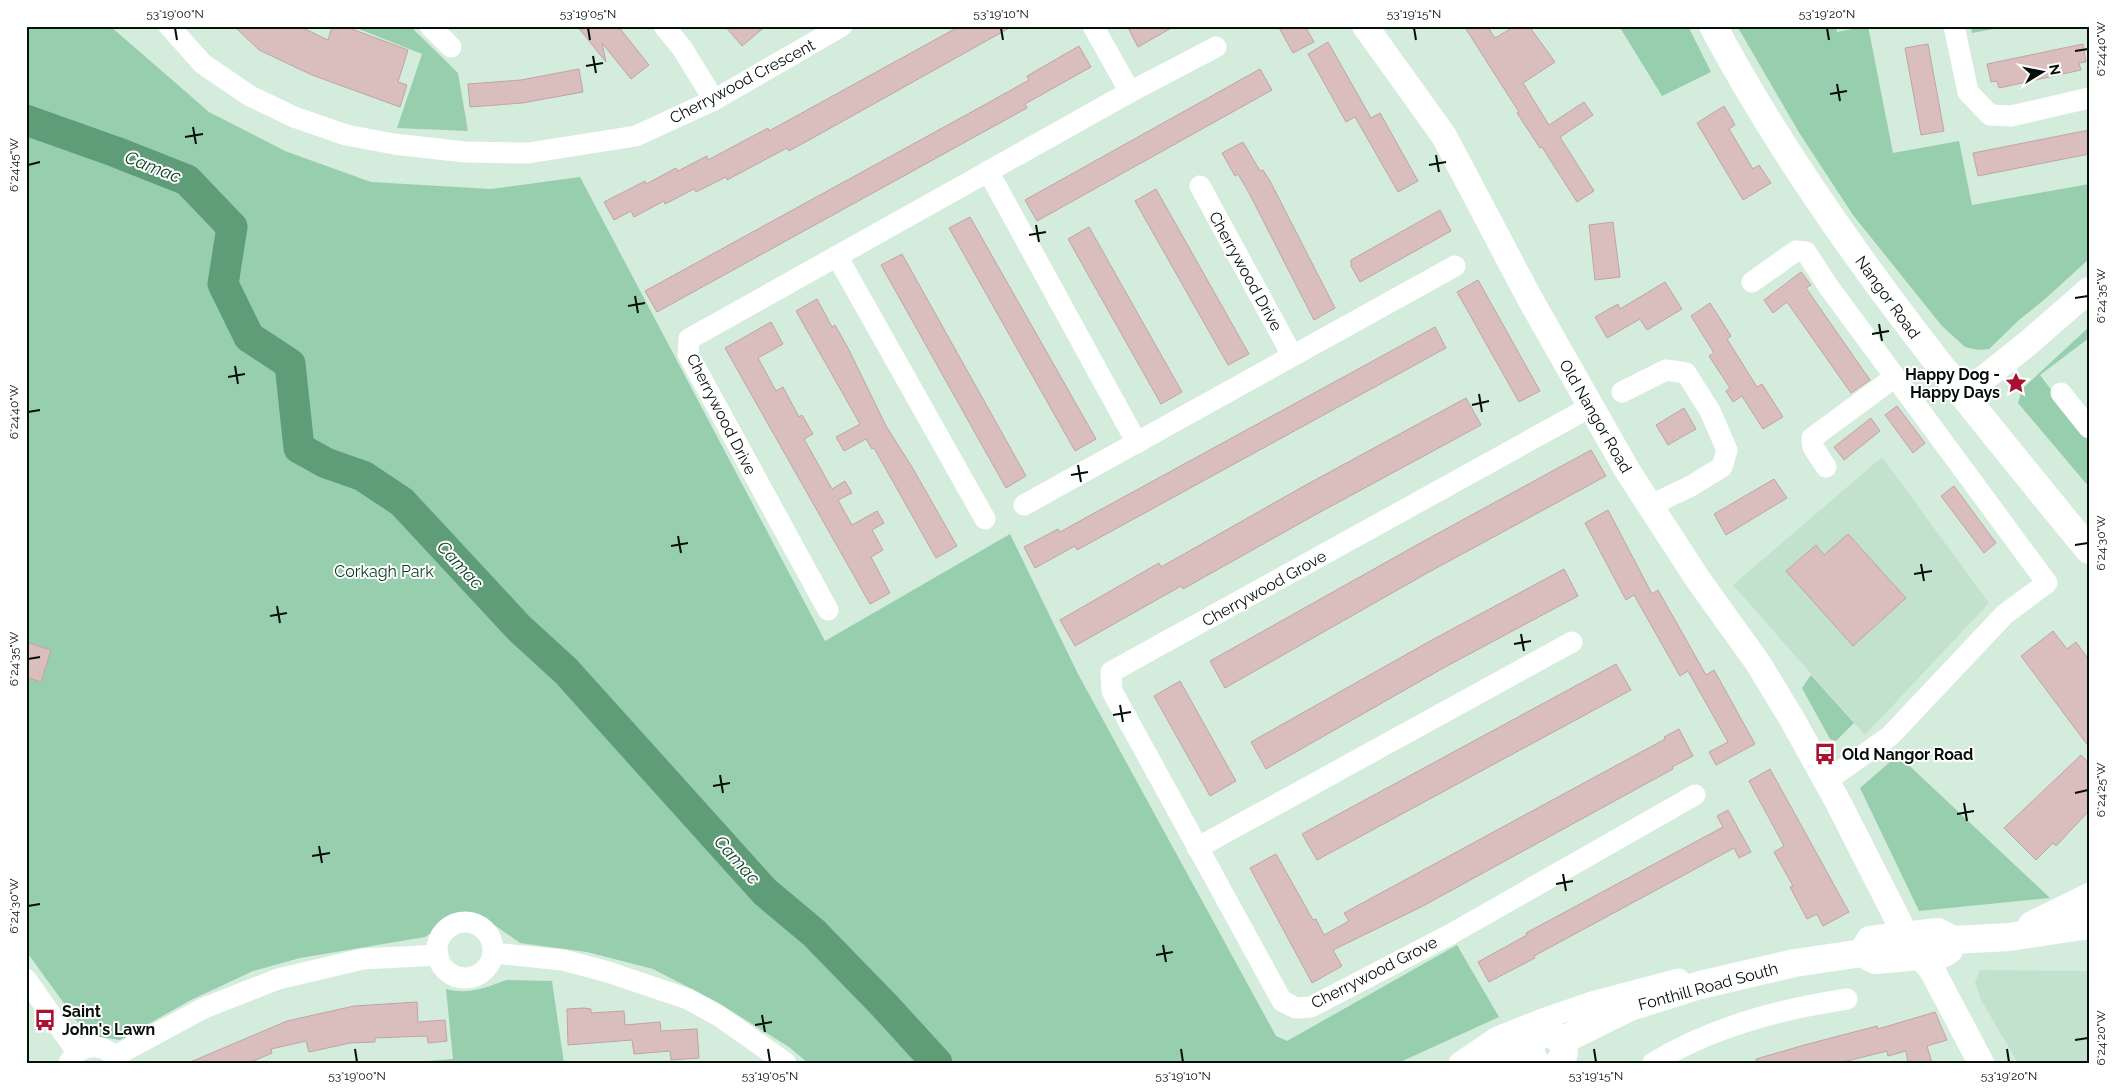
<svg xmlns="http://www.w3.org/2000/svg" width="2115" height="1089" font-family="Raleway,sans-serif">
	<rect width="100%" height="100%" fill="#d4ecdc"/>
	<g fill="#c3e2ce">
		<polygon points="1882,457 1989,603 1865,735 1733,585"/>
		<polygon points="1980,970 2089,971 2089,1063 2018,1063 1981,1000 1975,982"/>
	</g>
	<g fill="#97cead">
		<polygon points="26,26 110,26 209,112 285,151 371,182 491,189 580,177 825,641 1010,534 1078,674 1276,1036 1287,1041 1457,945 1499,1017 1398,1063 808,1063 789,1047 717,1002 653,969 587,952 520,943 483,917 443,925 425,937 300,958 253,971 189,1001 120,1040 87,1035 26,951"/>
		<polygon points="351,26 410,26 458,73 468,131 397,128 422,54"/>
		<polygon points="1619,26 1688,26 1711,72 1662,96"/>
		<polygon points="1737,26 1836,26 1837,32 1868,26 1893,153 1959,141 1972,205 2089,184 2089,259 2045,299 2019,320 1989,349 1978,350 1965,347 1942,326 1853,215 1800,134"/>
		<polygon points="1971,26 2010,26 1972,33"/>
		<polygon points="2089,327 2089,338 2040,375 2089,440 2089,487 2018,403 2022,389"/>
		<polygon points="1811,675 1854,723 1836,741 1830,739 1802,688"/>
		<polygon points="1898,755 2050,898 1919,911 1860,788"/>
		<path d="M506,980L552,981L564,1063H403L453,1059L446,989C468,995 485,988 506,980Z"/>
	</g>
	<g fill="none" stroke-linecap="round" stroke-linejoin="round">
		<polyline stroke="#5f9d79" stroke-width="31" points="26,120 116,152 187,180 232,227 223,284 249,337 290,364 299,448 326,463 363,476 402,502 519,628 566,671 765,892 814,933 884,1005 937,1063"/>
	</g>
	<g fill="#dabebd" stroke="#c0a4a3">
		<polygon points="234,26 299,26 328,40 332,26 344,26 408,50 398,82 407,85 400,107 312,75 259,50"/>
		<polygon points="577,26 618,26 649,65 631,79 602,43 606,62"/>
		<polygon points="725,26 766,26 742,46"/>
		<polygon points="960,26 1013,26 811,139 789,151 787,148 727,180 726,177 696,192 694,189 665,204 664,201 634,217 631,211 614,220 604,202 645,181 646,184 676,168 678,171 707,156 708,160 768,128 769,131"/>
		<polygon points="1127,26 1175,26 1138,47"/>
		<polygon points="1278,26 1305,26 1314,42 1293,53"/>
		<polygon points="1464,26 1487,26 1495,38 1515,26 1529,26 1555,62 1523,83 1549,125 1584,102 1593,115 1560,137 1594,191 1577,202 1542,147 1540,148 1517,113 1519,112"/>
		<polygon points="1328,42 1371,118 1380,113 1418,181 1398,192 1355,117 1346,122 1308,54"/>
		<polygon points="1928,44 1944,131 1921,135 1905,48"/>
		<polygon points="2083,44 2086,62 2079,63 2081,70 1999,88 1997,81 1991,82 1987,64"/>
		<polygon points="1079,46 1091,67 1025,104 1027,108 657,312 645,291 986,104 1029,80 1027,76"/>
		<polygon points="579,69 583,92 522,103 470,107 468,84 521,80"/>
		<polygon points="1260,69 1272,90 1037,221 1025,200"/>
		<polygon points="1724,106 1735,125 1729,129 1753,169 1759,165 1771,183 1743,200 1697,123"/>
		<polygon points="2089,130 2089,154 1978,176 1973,153"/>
		<polygon points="1243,142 1260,171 1263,170 1270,181 1335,308 1314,320 1249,193 1238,174 1235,176 1222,153"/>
		<polygon points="1156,189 1249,354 1228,365 1135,201"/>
		<polygon points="1440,210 1451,231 1360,282 1351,266 1351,260"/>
		<polygon points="970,217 1096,439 1075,451 949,228"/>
		<polygon points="1613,222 1620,277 1595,280 1589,225"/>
		<polygon points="1089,227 1182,392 1161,404 1068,239"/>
		<polygon points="902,254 1026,476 1006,488 881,265"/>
		<polygon points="1801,272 1811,285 1806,288 1870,380 1851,393 1787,302 1773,313 1764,300"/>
		<polygon points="1478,280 1540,391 1519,402 1457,292"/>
		<polygon points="1665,282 1682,309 1647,330 1640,319 1607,338 1595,317 1618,304 1620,309"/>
		<polygon points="817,299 832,327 835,325 848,348 886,426 912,467 957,546 936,558 874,448 872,449 866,439 844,451 836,437 860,424 796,311"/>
		<polygon points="1710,303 1731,336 1727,339 1757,387 1762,384 1783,417 1763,429 1742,396 1733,402 1726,391 1730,388 1709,356 1714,353 1691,316"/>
		<polygon points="771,322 783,344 758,358 776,391 783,387 799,417 802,415 813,434 804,439 832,489 845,481 852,493 838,500 852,525 877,511 884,523 872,530 883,550 871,557 890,593 870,604 725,348"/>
		<polygon points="1435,327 1446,348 1077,550 1075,546 1035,568 1024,547 1058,529 1060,532 1078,522"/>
		<polygon points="1466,398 1481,425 1313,516 1183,589 1181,586 1075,646 1060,620 1159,563 1161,567 1304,486"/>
		<polygon points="1897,406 1925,443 1913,453 1885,415"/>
		<polygon points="1684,408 1696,429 1668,445 1656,425"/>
		<polygon points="1871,418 1880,431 1844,460 1834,447"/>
		<polygon points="1591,450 1606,476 1429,572 1225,688 1210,661 1422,542"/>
		<polygon points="1774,479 1787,498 1726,535 1714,514"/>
		<polygon points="1954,486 1996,543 1984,553 1941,496"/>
		<polygon points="1608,510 1652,594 1658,590 1706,675 1714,670 1755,744 1716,765 1709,752 1728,742 1688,671 1680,676 1634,595 1626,600 1585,523"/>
		<polygon points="1848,534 1906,598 1853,646 1786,571 1816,545 1824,555"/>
		<polygon points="1564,569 1578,596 1447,666 1266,769 1251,742 1430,641"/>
		<polygon points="2053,631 2067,649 2076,642 2089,660 2089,747 2021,656"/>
		<polygon points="26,642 51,650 41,682 26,677"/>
		<polygon points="1616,664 1631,690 1317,860 1302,834"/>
		<polygon points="1180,681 1236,781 1210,796 1154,696"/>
		<polygon points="1679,729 1693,756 1672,767 1673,769 1421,907 1333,950 1342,966 1312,983 1250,868 1276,854 1313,920 1316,919 1324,935 1349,921 1344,913 1665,739 1664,737"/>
		<polygon points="2081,755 2089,763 2089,811 2056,846 2053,843 2036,860 2004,828"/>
		<polygon points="1770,769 1849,912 1823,926 1817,914 1807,919 1790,887 1793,886 1774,852 1784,846 1749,781"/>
		<polygon points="1728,810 1751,852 1739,858 1734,848 1534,956 1535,958 1489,982 1478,962 1527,935 1526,933 1723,827 1717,816"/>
		<polygon points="417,1002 418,1022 445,1020 447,1041 428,1043 427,1036 375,1038 375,1042 350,1043 309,1052 306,1041 271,1049 272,1053 249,1063 188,1063 287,1021 354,1006"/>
		<polygon points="584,1008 591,1009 591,1013 624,1011 625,1025 660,1022 661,1031 697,1029 699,1058 671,1060 670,1051 634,1054 632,1040 568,1045 567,1009"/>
		<polygon points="1935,1012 1947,1040 1927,1046 1932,1063 1908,1063 1906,1051 1888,1056 1887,1051 1839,1063 1757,1063 1756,1059 1808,1044 1877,1026 1878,1029"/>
	</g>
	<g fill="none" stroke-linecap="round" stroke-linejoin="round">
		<g stroke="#fff" stroke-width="21">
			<polyline points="169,26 203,64 250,96 294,117 346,135 394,144 465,152 528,153 636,136 714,100 842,26"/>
			<polyline points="430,26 451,47"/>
			<polyline points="664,26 682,48 714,100"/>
			<polyline points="1093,26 1130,92"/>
			<polyline points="1954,26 1968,92 1990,115 2011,116 2089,98"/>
			<polyline points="988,171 1137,443"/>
			<polyline points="1200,186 1292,355"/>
			<polyline points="837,256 985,519"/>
			<polyline points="1752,282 1796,251 1806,252 1828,286 2047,583 2005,614 1890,736 1826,781"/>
			<polyline points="1622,392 1666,370 1686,373 1710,411 1727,450 1722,467 1691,486 1649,506"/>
			<polyline points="2061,393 2089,428"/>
			<polyline points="1590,407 1111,672 1112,691 1282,1001 1296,1008 1311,1007 1451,934 1695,795"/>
			<polyline points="1826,467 1813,447 1812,438 1895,377"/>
			<polyline points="1024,505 1455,266"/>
			<polyline points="828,610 688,354 689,339 1130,92 1216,47"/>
			<polyline points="1197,848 1572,642"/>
			<circle cx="465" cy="950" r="28"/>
			<polyline points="493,953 563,960 608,972 688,999 719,1016 786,1063"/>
			<polyline points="26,979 77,1052"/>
			<polyline points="115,1056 204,1008 278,979 363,959 438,955"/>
			<path d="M69,1063C80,1040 108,1043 119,1063"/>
			<polyline points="1459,1063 1497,1037 1540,1020 1592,1002 1679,979"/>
			<path d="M1653,1063C1711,1027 1781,1009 1847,999"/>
		</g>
		<g stroke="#fff" stroke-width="26">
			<polyline points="1365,26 1444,136 1530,299 1627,470 1697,578 1758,663 1792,719 1839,804 1905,934"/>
			<polyline points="1963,395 2027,344 2089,290"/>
			<polyline points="1920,956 1932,970 1981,1063"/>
		</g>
		<g stroke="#fff" stroke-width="28">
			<path d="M1713,26C1815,217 1953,384 2089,550"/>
			<polyline points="2032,925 2089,897"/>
			<polyline points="1862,953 1870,940 1938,932 1953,940 2009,937 2089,925"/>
			<polyline points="1561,1041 1630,1007 1700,985 1795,963 1862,953 1875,960 1942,954 1949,950 1953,940"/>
			<polyline points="1485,1063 1516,1053 1531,1051"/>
			<path d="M1536,1063C1531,1057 1529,1051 1532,1044C1541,1021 1577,1040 1559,1063"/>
		</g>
	</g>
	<path fill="none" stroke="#070f0a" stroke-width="2" d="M175,28L177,40M588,28L590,40M1001,28L1003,40M1414,28L1416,40M1827,28L1829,40M2075,51L2088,49M593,56L596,73M586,66L603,63M1837,84L1840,101M1830,94L1847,91M193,127L196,144M185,137L203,134M1436,155L1439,172M28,165L40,162M1429,165L1446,162M1036,225L1039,242M1029,235L1046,232M635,296L638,313M2075,298L2088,296M628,306L645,303M1879,324L1882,341M1872,334L1889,331M235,366L238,384M228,377L245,374M1479,394L1482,412M1472,405L1489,401M28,412L40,410M1078,465L1081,482M1071,475L1088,472M678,536L681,553M2075,545L2088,543M671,546L688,543M1921,564L1924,581M1914,574L1932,571M277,606L280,623M270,616L287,613M1521,634L1524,651M1514,644L1531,641M28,659L40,657M1120,705L1123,722M1113,715L1131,712M720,775L723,793M713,786L730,783M2075,793L2088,790M1964,803L1967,821M1957,814L1974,811M319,846L322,863M312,856L330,853M1563,874L1566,891M1556,884L1573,881M28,906L40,904M1163,945L1166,962M1156,955L1173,952M762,1015L765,1032M755,1025L772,1022M2075,1040L2088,1038M355,1049L357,1062M768,1049L770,1062M1181,1049L1183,1062M1594,1049L1596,1062M2007,1049L2009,1062"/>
	<defs>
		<g id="sight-bare" transform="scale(1.725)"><path d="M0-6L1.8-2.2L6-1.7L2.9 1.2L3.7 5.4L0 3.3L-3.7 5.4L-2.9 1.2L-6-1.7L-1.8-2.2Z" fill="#a9112f" stroke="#fff" stroke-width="2.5" paint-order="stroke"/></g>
		<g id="bus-bare" transform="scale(1.725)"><path d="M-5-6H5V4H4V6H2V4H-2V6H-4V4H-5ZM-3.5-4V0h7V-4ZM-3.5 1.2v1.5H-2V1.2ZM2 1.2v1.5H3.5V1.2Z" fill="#a9112f" stroke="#fff" stroke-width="2.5" paint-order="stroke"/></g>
	</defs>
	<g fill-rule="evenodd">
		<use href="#sight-bare" x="2016" y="383"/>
		<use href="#bus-bare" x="1825" y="754"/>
		<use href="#bus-bare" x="45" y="1020"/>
	</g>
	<g text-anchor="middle" stroke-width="4" stroke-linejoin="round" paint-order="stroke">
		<g font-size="16" fill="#070f0a" stroke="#fff">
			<text transform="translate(742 81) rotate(-28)" y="6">Cherrywood Crescent</text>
			<text transform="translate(1246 271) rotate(61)" y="6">Cherrywood Drive</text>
			<text transform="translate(1888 297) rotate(54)" y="6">Nangor Road</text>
			<text transform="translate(722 414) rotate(63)" y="6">Cherrywood Drive</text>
			<text transform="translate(1596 416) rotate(60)" y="6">Old Nangor Road</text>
			<text transform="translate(1264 588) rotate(-29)" y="6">Cherrywood Grove</text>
			<text transform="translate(1374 972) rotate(-27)" y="6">Cherrywood Grove</text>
			<text transform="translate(1708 986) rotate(-15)" y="6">Fonthill Road South</text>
		</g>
		<g font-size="16" font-weight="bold" fill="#070f0a" stroke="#fff" text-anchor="start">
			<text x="2000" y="380" text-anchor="end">Happy Dog -<tspan x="2000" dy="18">Happy Days</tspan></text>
			<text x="1842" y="760">Old Nangor Road</text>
			<text x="62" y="1017">Saint<tspan x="62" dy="18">John's Lawn</tspan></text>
		</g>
		<g font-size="16" fill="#063a22" stroke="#fff">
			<text x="384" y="577">Corkagh Park</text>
		</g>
		<g font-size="18" font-style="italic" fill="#14452c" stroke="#fff">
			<text transform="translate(153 167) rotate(21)" y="6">Camac</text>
			<text transform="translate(460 565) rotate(47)" y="6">Camac</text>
			<text transform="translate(737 860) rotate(48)" y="6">Camac</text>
		</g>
	</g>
	<rect width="2115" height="1089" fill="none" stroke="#ffffff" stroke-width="55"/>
	<g transform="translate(2042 72) rotate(80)" stroke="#ffffff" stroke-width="4" paint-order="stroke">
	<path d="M0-4L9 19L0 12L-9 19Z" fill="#070f0a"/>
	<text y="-8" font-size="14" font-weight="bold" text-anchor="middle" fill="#070f0a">N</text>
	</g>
	<rect x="28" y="28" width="2060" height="1034" fill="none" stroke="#070f0a" stroke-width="2"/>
	<g font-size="12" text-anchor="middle" fill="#070f0a">
		<text x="175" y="18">53°19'00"N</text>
		<text x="588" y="18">53°19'05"N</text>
		<text x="1001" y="18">53°19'10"N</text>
		<text x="1414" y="18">53°19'15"N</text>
		<text x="1827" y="18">53°19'20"N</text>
		<text transform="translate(2101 49) rotate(-90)" y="4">6°24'40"W</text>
		<text transform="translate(14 165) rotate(-90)" y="4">6°24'45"W</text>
		<text transform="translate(2101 296) rotate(-90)" y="4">6°24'35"W</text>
		<text transform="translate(14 412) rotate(-90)" y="4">6°24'40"W</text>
		<text transform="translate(2101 543) rotate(-90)" y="4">6°24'30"W</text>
		<text transform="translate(14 659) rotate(-90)" y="4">6°24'35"W</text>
		<text transform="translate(2101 790) rotate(-90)" y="4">6°24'25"W</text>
		<text transform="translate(14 906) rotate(-90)" y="4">6°24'30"W</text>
		<text transform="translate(2101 1038) rotate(-90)" y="4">6°24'20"W</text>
		<text x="357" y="1080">53°19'00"N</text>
		<text x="770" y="1080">53°19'05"N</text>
		<text x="1183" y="1080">53°19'10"N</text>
		<text x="1596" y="1080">53°19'15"N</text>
		<text x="2009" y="1080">53°19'20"N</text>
	</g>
</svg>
